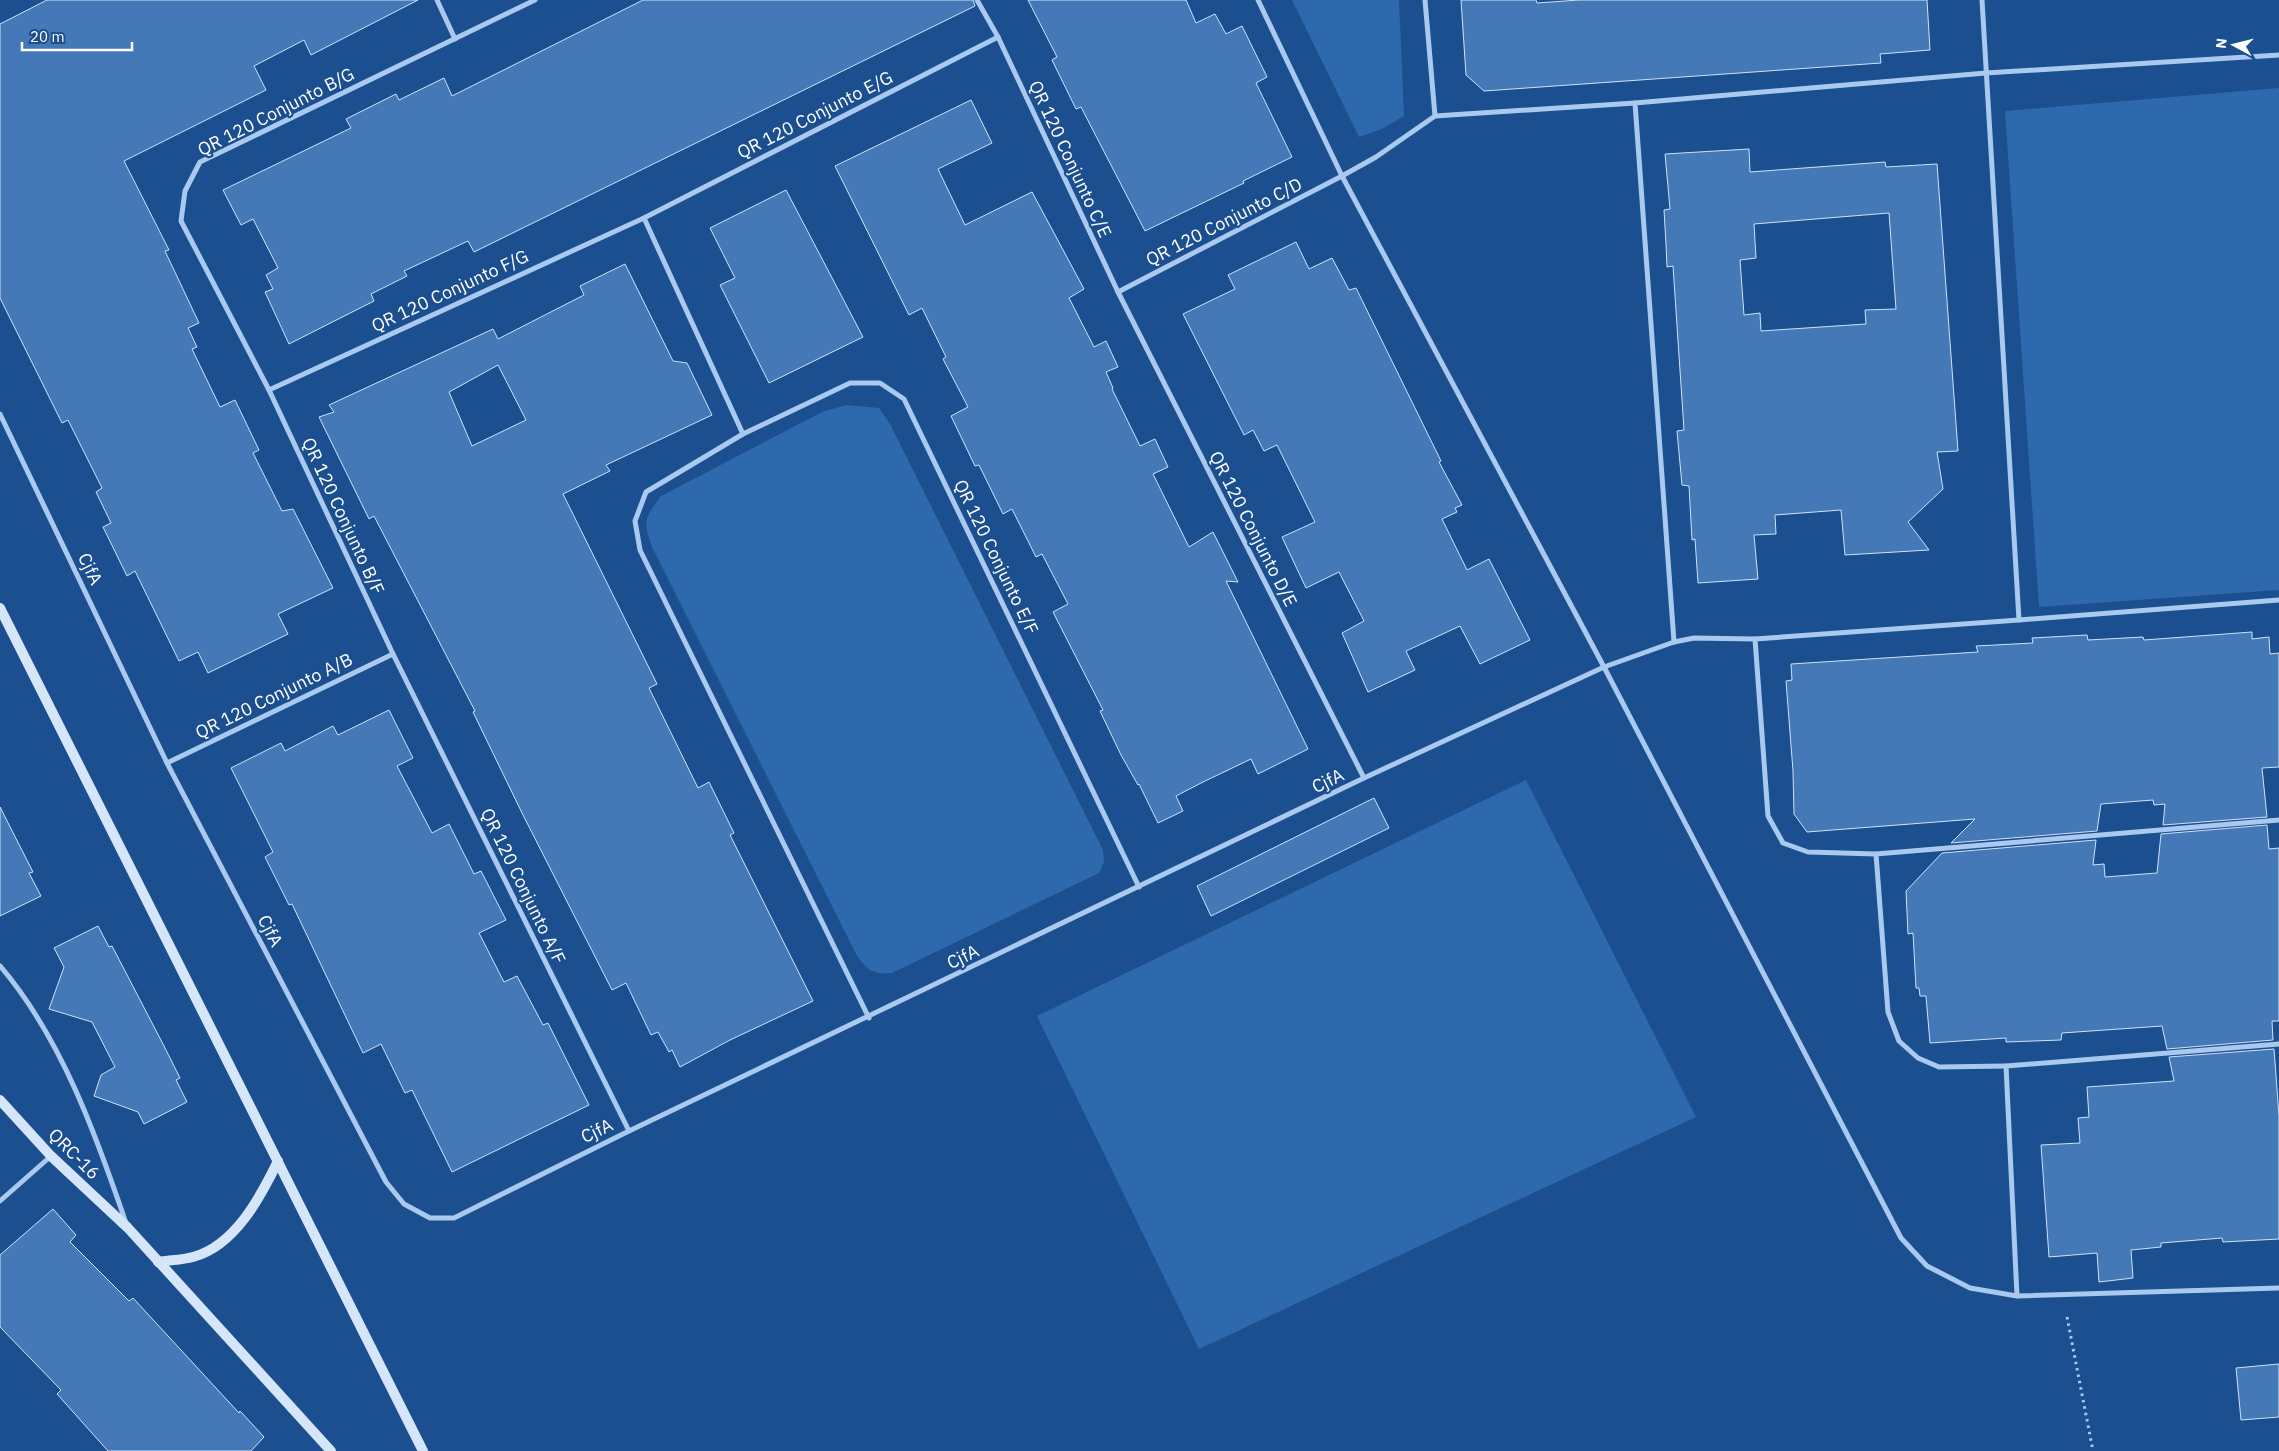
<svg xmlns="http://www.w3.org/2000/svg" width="2279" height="1451" font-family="'IBM Plex Sans',sans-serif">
	<rect width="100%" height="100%" fill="#1b4f8f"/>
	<g fill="#2e69ad">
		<polygon points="1292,0 1399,0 1404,116 1382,129 1359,137"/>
		<polygon points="2279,88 2279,590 2039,607 2005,111"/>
		<path d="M846,405L879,408L890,424L1103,850L1104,862L1099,873L892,973C873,975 866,970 856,954L652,547C643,522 644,518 661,496L822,412Z"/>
		<polygon points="1526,780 1696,1117 1199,1349 1037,1016"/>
	</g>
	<g fill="#4478b7" stroke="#cfe3fa" fill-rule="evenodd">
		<polygon points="47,0 418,0 311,55 304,40 254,66 266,90 124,161 169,250 165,251 199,323 188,328 197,347 192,349 220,407 235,400 259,450 253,453 282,511 293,509 333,588 278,614 288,634 208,673 198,652 179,661 135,571 127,576 103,527 111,523 96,492 102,488 68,420 62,423 0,298 0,24"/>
		<polygon points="643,0 973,0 975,6 474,252 468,241 404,271 407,276 371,294 374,301 289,344 265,292 273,289 266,275 278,268 253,219 241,225 223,190 351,128 346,119 396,94 399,100 444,78 452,96"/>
		<polygon points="1028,0 1186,0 1196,23 1215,14 1226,34 1242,26 1267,77 1256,83 1292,157 1243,181 1244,183 1145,231 1081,107 1076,109 1052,60 1057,57"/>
		<polygon points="1461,0 1536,0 1537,3 1579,0 1927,0 1930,50 1880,54 1881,63 1484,91 1466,75"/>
		<polygon points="971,100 992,143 938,169 965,225 1032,192 1084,289 1069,298 1094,347 1106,341 1118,367 1106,372 1113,388 1112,389 1140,446 1155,439 1168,467 1153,474 1189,547 1213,532 1238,582 1226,581 1308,749 1258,774 1251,759 1201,783 1176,796 1183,811 1158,823 1139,784 1138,785 1121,755 1100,711 1103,710 1053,612 1068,604 1042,554 1036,557 1012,509 1003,514 979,465 975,466 951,416 968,407 943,359 946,357 922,308 909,315 835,166"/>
		<path d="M1749,149L1750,172L1885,162L1886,167L1937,164L1958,451L1937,452L1943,489L1908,522L1929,550L1845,555L1841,510L1775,515L1776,534L1754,535L1758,579L1698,583L1695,539L1692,540L1689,486L1682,485L1677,431L1684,430L1673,266L1667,267L1666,244L1664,210L1670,209L1665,154ZM1889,213L1896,309L1865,310L1866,324L1761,331L1760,313L1744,315L1740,260L1756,258L1754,224Z"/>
		<polygon points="786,190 863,337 769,383 720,285 735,278 710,228"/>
		<polygon points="1296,242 1309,269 1332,258 1349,290 1356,288 1441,461 1439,462 1462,505 1455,508 1457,512 1442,519 1467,570 1489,559 1530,640 1480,664 1460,626 1406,651 1415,670 1368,692 1342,633 1364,621 1339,572 1306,588 1282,537 1315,522 1277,445 1264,451 1253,430 1244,435 1183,314 1235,289 1228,275"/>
		<path d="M625,264L673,361L687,363L712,415L606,465L610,471L563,494L657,684L649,688L698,788L709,782L734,833L730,835L813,1001L730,1040L680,1067L672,1050L669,1052L658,1032L651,1035L626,983L612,990L522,813L473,712L475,711L374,516L369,519L319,417L334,412L329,405L493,329L498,339L584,295L580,286ZM498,365L526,420L472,446L449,392Z"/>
		<polygon points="2252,632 2252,639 2269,637 2270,654 2279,653 2279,767 2262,768 2267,817 2163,825 2165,804 2154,805 2153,800 2101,804 2097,831 1951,843 1975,819 1807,832 1794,814 1793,771 1786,681 1792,680 1791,664 1978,652 1976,646 2033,643 2032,638 2087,635 2088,640 2143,637 2144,640"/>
		<polygon points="389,710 413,758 397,766 432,833 449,824 474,874 481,871 506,920 479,933 504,982 517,976 543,1025 548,1023 589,1105 452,1172 412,1090 405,1093 381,1044 363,1053 292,904 289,905 265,857 273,852 231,768 281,743 285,751 333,726 338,735"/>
		<polygon points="1374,798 1389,828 1211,916 1197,886"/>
		<polygon points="0,807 33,872 29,873 41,896 0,916"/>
		<polygon points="2267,825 2269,849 2279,848 2279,1021 2272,1021 2273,1040 2167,1049 2162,1026 2062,1033 2061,1040 2006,1042 2006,1038 1930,1043 1926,996 1920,996 1919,988 1916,988 1913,933 1908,934 1906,891 1942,853 2096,840 2093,865 2104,864 2105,877 2157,873 2161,834"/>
		<polygon points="98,926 109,947 112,946 164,1046 180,1078 176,1080 187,1102 144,1124 138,1112 94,1096 101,1075 115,1067 92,1022 49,1009 64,967 54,948"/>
		<polygon points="2274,1049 2279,1116 2279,1239 2223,1242 2222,1238 2161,1243 2161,1247 2131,1250 2133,1278 2099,1282 2097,1253 2049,1257 2041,1145 2080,1143 2078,1118 2089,1117 2087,1087 2174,1081 2169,1057"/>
		<polygon points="53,1209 76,1235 70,1242 129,1301 133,1298 239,1413 240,1411 264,1437 251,1451 108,1451 57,1394 61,1390 0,1327 0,1255"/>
		<polygon points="2279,1364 2279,1417 2241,1420 2236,1368"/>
	</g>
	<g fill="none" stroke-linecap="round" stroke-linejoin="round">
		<polyline stroke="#a9c9ee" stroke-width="3" stroke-dasharray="2.5 4" stroke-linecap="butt" points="2067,1317 2093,1451"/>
		<g stroke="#a9c9ee" stroke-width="5">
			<polyline points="437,0 455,39"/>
			<polyline points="535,0 200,162 185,191 181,221 269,390 393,654 629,1131"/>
			<polyline points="977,0 998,37 1118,292 1364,778"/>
			<polyline points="1258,0 1342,176 1604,667 1901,1238 1927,1266 1970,1288 2017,1296 2279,1288"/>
			<polyline points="1425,0 1435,116"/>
			<polyline points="644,218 743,434"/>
			<polyline points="1118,292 1342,176 1376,157 1435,116 1635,103"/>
			<polyline points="269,390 644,218 998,37"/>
			<polyline points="0,414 167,763 386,1182 404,1204 430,1218 454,1218 629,1131 1364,778 1604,667 1674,642 1694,638 1755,639 2019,620 1982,0"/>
			<polyline points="2019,620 2279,600"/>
			<polyline points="1755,639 1768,816 1783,843 1808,852 1876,854"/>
			<polyline points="1674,642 1635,103 1986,73 2279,55"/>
			<polyline points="167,763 393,654"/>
			<path d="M0,966C61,1037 96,1135 126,1223"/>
			<polyline points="869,1018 640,550 635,521 646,492 743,434 850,383 880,383 904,399 1139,887"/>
			<polyline points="2006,1066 1939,1067 1918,1058 1899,1041 1888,1012 1876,854 2279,820"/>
			<polyline points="0,1201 51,1156"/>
			<polyline points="2017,1296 2006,1066 2279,1044"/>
		</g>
		<g stroke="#d6e6fa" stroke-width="10">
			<polyline points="0,608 423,1451"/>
			<polyline points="0,1100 51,1156 128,1228 331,1451"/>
			<path d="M158,1262C170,1260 182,1260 193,1257C235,1246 261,1196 278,1161"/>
		</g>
	</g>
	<g text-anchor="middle" stroke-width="4.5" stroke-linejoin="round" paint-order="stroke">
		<g font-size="18" fill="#fff" stroke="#1b4f8f">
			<text transform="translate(276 112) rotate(-27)" y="6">QR 120 Conjunto B/G</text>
			<text transform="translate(815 115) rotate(-27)" y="6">QR 120 Conjunto E/G</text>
			<text transform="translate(1070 159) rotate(65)" y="6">QR 120 Conjunto C/E</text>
			<text transform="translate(1224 222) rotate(-27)" y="6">QR 120 Conjunto C/D</text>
			<text transform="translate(450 291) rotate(-25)" y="6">QR 120 Conjunto F/G</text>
			<text transform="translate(343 516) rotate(65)" y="6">QR 120 Conjunto B/F</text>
			<text transform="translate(1253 529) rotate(63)" y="6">QR 120 Conjunto D/E</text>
			<text transform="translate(996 557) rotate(64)" y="6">QR 120 Conjunto E/F</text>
			<text transform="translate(90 569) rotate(64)" y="6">CjfA</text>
			<text transform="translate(274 696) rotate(-26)" y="6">QR 120 Conjunto A/B</text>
			<text transform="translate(1328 781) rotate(-26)" y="6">CjfA</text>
			<text transform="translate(523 886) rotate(64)" y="6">QR 120 Conjunto A/F</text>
			<text transform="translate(270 931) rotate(63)" y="6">CjfA</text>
			<text transform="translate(963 957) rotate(-26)" y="6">CjfA</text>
			<text transform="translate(597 1131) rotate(-26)" y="6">CjfA</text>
			<text transform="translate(74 1154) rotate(45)" y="6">QRC-16</text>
		</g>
	</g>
	<g transform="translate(2234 45) rotate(277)" stroke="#1b4f8f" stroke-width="4" paint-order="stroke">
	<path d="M0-4L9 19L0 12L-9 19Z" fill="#ffffff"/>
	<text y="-8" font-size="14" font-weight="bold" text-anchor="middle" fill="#ffffff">N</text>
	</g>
	<path d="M22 42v8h110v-8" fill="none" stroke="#ffffff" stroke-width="2.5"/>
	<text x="30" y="42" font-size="15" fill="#ffffff" stroke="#1b4f8f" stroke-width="4" paint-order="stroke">20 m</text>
</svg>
